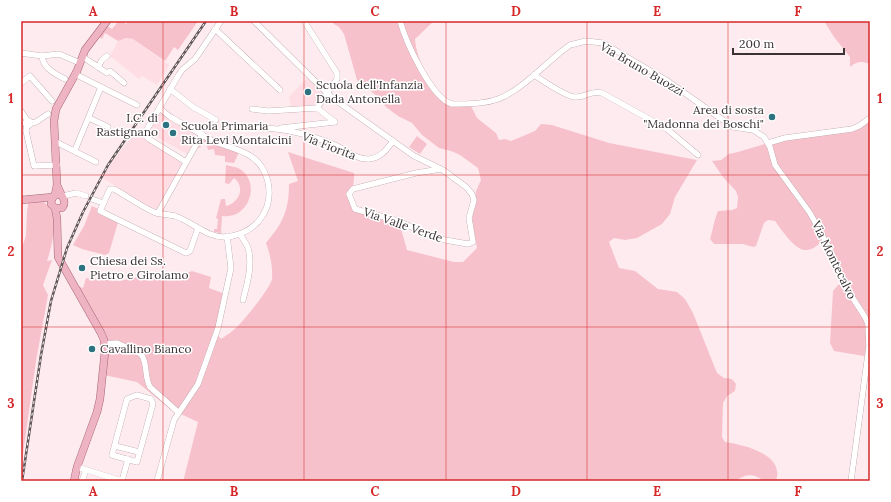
<svg xmlns="http://www.w3.org/2000/svg" width="891" height="502" font-family="Lora,serif">
	<rect width="100%" height="100%" fill="#feebef"/>
	<g fill="#fedee4">
		<polygon points="126,38 133,39 169,65 157,85 142,76 139,79 110,56 118,41"/>
		<polygon points="308,77 323,91 323,95 316,104 310,106 291,107 289,97"/>
		<polygon points="160,112 199,134 187,154 148,132"/>
		<polygon points="135,132 184,163 158,213 101,177"/>
	</g>
	<g fill="#f7c1cc">
		<polygon points="115,21 123,21 126,24 129,21 198,21 178,50 174,47 165,61 133,39 126,38 118,41 105,33 102,39 99,37 107,26 112,29 117,23"/>
		<path d="M332,21H434L415,39C417,63 431,83 447,101L469,102L477,118L496,133L499,140L505,139L511,141L535,131L541,124L552,125L609,143L697,160L675,197L670,214L662,224L637,238L625,240L614,238L609,242L619,268L635,271L658,289L677,292L685,299L693,313L717,373L724,378L732,379L736,384L735,391L727,396L723,403L722,437L725,442C744,445 785,454 776,481H763C754,473 745,474 736,481H184V478L198,422L170,409L137,382L104,375L105,348L78,286L83,288L86,278L119,281L139,277L164,279L183,275L192,271L211,277L209,288L225,294L216,333L221,339C227,335 233,331 238,326C245,319 271,287 272,279C273,267 270,254 266,243C283,223 289,210 289,184L298,181L288,152L354,173C355,182 351,190 352,199C353,213 371,211 381,213C387,215 393,219 399,222L407,250L454,262H463L477,248L472,221L476,191L481,180L478,168L460,155L451,151L439,148L422,135L412,123L398,116L386,107L378,97L357,80L344,34L339,27L334,24Z"/>
		<path d="M824,21H869L870,22V64C862,61 857,61 850,67V57L834,37Z"/>
		<path d="M870,121V350L864,356L834,351L830,343L833,291L838,285L844,282L823,240C819,244 813,250 807,250C796,252 781,229 775,221L768,220L764,223L756,246L753,247L743,244H714L710,239C713,230 714,220 718,211L732,210L737,208L738,197L736,191L723,177L712,161L721,160L729,154L738,152L775,141L831,133Z"/>
		<polygon points="417,136 427,144 420,154 409,147"/>
		<polygon points="204,137 213,144 214,143 239,152 234,163 225,162 225,156 215,155 214,149 208,150 206,142 200,144 201,147 198,148"/>
		<path d="M226,165C230,166 235,167 238,168C262,180 250,220 222,216L221,233L214,232V229H217L218,219L216,218L221,199H225L226,206C239,203 246,187 234,178L229,184L225,183Z"/>
		<path d="M35,196C42,200 50,206 53,214C57,225 51,250 47,261L52,260L43,285L48,295L36,361L21,468V250L26,236L27,212L29,197Z"/>
		<polygon points="92,206 119,219 109,253 105,255 82,249 73,245 84,226"/>
	</g>
	<g fill="none" stroke-linecap="round" stroke-linejoin="round">
		<g stroke="#ab9599" stroke-width="6">
			<g id="minor">
				<polyline points="254,21 327,93 334,99 414,156 443,170 466,187 472,194 474,200 469,218 473,242 468,244 445,240 427,234 398,221 355,209 349,194 353,189 416,173 441,169"/>
				<path d="M400,21C406,42 431,98 452,104C467,104 485,104 498,99C523,90 548,60 570,45L586,41L603,43L666,80L733,127L753,130L764,137L770,147L775,165L810,213L828,246L847,289L865,317L868,324L869,346L851,481"/>
				<polyline points="215,29 280,90"/>
				<polyline points="21,53 42,56 59,54 80,63"/>
				<path d="M42,56C43,68 55,74 65,79"/>
				<polyline points="83,57 107,73 110,71 124,83"/>
				<polyline points="98,67 102,60 107,56"/>
				<polyline points="75,74 137,105"/>
				<path d="M534,75C542,80 566,97 575,97C586,98 588,90 602,93L667,129L698,155"/>
				<polyline points="21,83 30,76 52,101"/>
				<polyline points="170,89 193,107 216,120"/>
				<path d="M160,107C163,114 173,118 179,122C190,127 200,134 211,140C230,149 254,150 264,171C271,185 271,202 263,215C253,232 229,242 210,234C198,229 187,220 175,216C168,214 160,215 154,212C140,206 127,196 114,189H110L109,191L100,211L186,253L190,251L198,228"/>
				<polyline points="252,109 268,111 317,108 337,79 337,73 304,21"/>
				<polyline points="21,111 27,120"/>
				<polyline points="89,118 108,127"/>
				<circle cx="28" cy="123" r="2.5"/>
				<polyline points="31,123 36,122 48,114"/>
				<polyline points="27,125 26,131 34,166 57,165"/>
				<path d="M258,128C284,128 311,135 335,145C346,150 357,160 369,159C381,158 387,149 393,141"/>
				<polyline points="281,128 335,122 317,108"/>
				<polyline points="56,142 96,162"/>
				<polyline points="768,143 785,138 852,129 859,126 870,118"/>
				<polyline points="76,152 75,150 101,87"/>
				<polyline points="186,162 149,139 146,136 146,131 178,76 182,70 195,59 221,21"/>
				<polyline points="63,196 76,193 86,196"/>
				<polyline points="92,199 103,203"/>
				<polyline points="158,213 202,134"/>
				<path d="M240,234C243,239 246,243 248,248C253,265 247,284 243,300"/>
				<path d="M104,344L117,343L141,354C148,363 144,377 150,387L178,412"/>
				<polygon points="137,395 151,399 153,404 137,462 112,455 127,399"/>
				<polyline points="115,446 139,452"/>
				<polyline points="77,467 122,481"/>
				<polyline points="82,481 86,470"/>
				<polyline points="122,481 128,459"/>
				<polyline points="157,481 174,420 198,384 218,328 231,268 227,236"/>
			</g>
		</g>
		<g stroke="#a86677" stroke-width="8">
			<g id="major">
				<path d="M58,187C60,194 68,201 62,208H55L51,204L52,198L55,195H61"/>
				<polyline points="55,195 57,185 54,121 56,109 77,71 85,50 107,21"/>
				<polyline points="21,200 53,197"/>
				<polyline points="55,208 57,218 58,257 101,333 104,340 105,351 100,399 97,412 77,467 74,481"/>
			</g>
		</g>
		<use href="#minor" stroke="#fff" stroke-width="5.5"/>
		<use href="#major" stroke="#eeb4c3" stroke-width="7"/>
		<g stroke="#5f5456" stroke-width="2.5">
			<polyline id="rail" points="22,481 41,355 51,301 67,248 83,212 108,165 206,21"/>
		</g>
		<use href="#rail" stroke="#fff" stroke-width="1" stroke-dasharray="3" stroke-linecap="butt"/>
	</g>
	<path fill="none" stroke="#d62828" stroke-width="1" stroke-opacity="0.55" d="M163,21V481M304,21V481M446,21V481M587,21V481M728,21V481M21,175H870M21,327H870"/>
	<g fill="#2d7281" stroke="#fff" stroke-width="1.5">
		<circle cx="308" cy="92" r="4"/>
		<circle cx="772" cy="117" r="4"/>
		<circle cx="166" cy="125" r="4"/>
		<circle cx="173" cy="133" r="4"/>
		<circle cx="82" cy="268" r="4"/>
		<circle cx="92" cy="349" r="4"/>
	</g>
	<g text-anchor="middle" stroke-width="3" stroke-linejoin="round" paint-order="stroke">
		<g font-size="12" fill="#3b3234" stroke="#fff">
			<text transform="translate(642 69) rotate(30)" y="4">Via Bruno Buozzi</text>
			<text transform="translate(329 146) rotate(21)" y="4">Via Fiorita</text>
			<text transform="translate(403 225) rotate(19)" y="4">Via Valle Verde</text>
			<text transform="translate(834 260) rotate(64)" y="4">Via Montecalvo</text>
		</g>
		<g font-size="12" fill="#3b3234" stroke="#fff" text-anchor="start">
			<text x="316" y="89">Scuola dell'Infanzia<tspan x="316" dy="14">Dada Antonella</tspan></text>
			<text x="764" y="114" text-anchor="end">Area di sosta<tspan x="764" dy="14">"Madonna dei Boschi"</tspan></text>
			<text x="158" y="122" text-anchor="end">I.C. di<tspan x="158" dy="14">Rastignano</tspan></text>
			<text x="181" y="130">Scuola Primaria<tspan x="181" dy="14">Rita Levi Montalcini</tspan></text>
			<text x="90" y="265">Chiesa dei Ss.<tspan x="90" dy="14">Pietro e Girolamo</tspan></text>
			<text x="100" y="353">Cavallino Bianco</text>
		</g>
	</g>
	<rect width="891" height="502" fill="none" stroke="#ffffff" stroke-width="44"/>
	<path d="M733 48v6h111v-6" fill="none" stroke="#3b3234" stroke-width="2"/>
	<text x="739" y="48" font-size="12" fill="#3b3234" stroke="#ffffff" stroke-width="3" paint-order="stroke">200 m</text>
	<rect x="22" y="22" width="847" height="458" fill="none" stroke="#d62828" stroke-width="1.5"/>
	<g font-size="13" text-anchor="middle" font-weight="bold" fill="#d62828">
		<text x="93" y="16">A</text>
		<text x="234" y="16">B</text>
		<text x="375" y="16">C</text>
		<text x="516" y="16">D</text>
		<text x="657" y="16">E</text>
		<text x="798" y="16">F</text>
		<text x="11" y="103">1</text>
		<text x="880" y="103">1</text>
		<text x="11" y="256">2</text>
		<text x="880" y="256">2</text>
		<text x="11" y="408">3</text>
		<text x="880" y="408">3</text>
		<text x="93" y="496">A</text>
		<text x="234" y="496">B</text>
		<text x="375" y="496">C</text>
		<text x="516" y="496">D</text>
		<text x="657" y="496">E</text>
		<text x="798" y="496">F</text>
	</g>
</svg>
